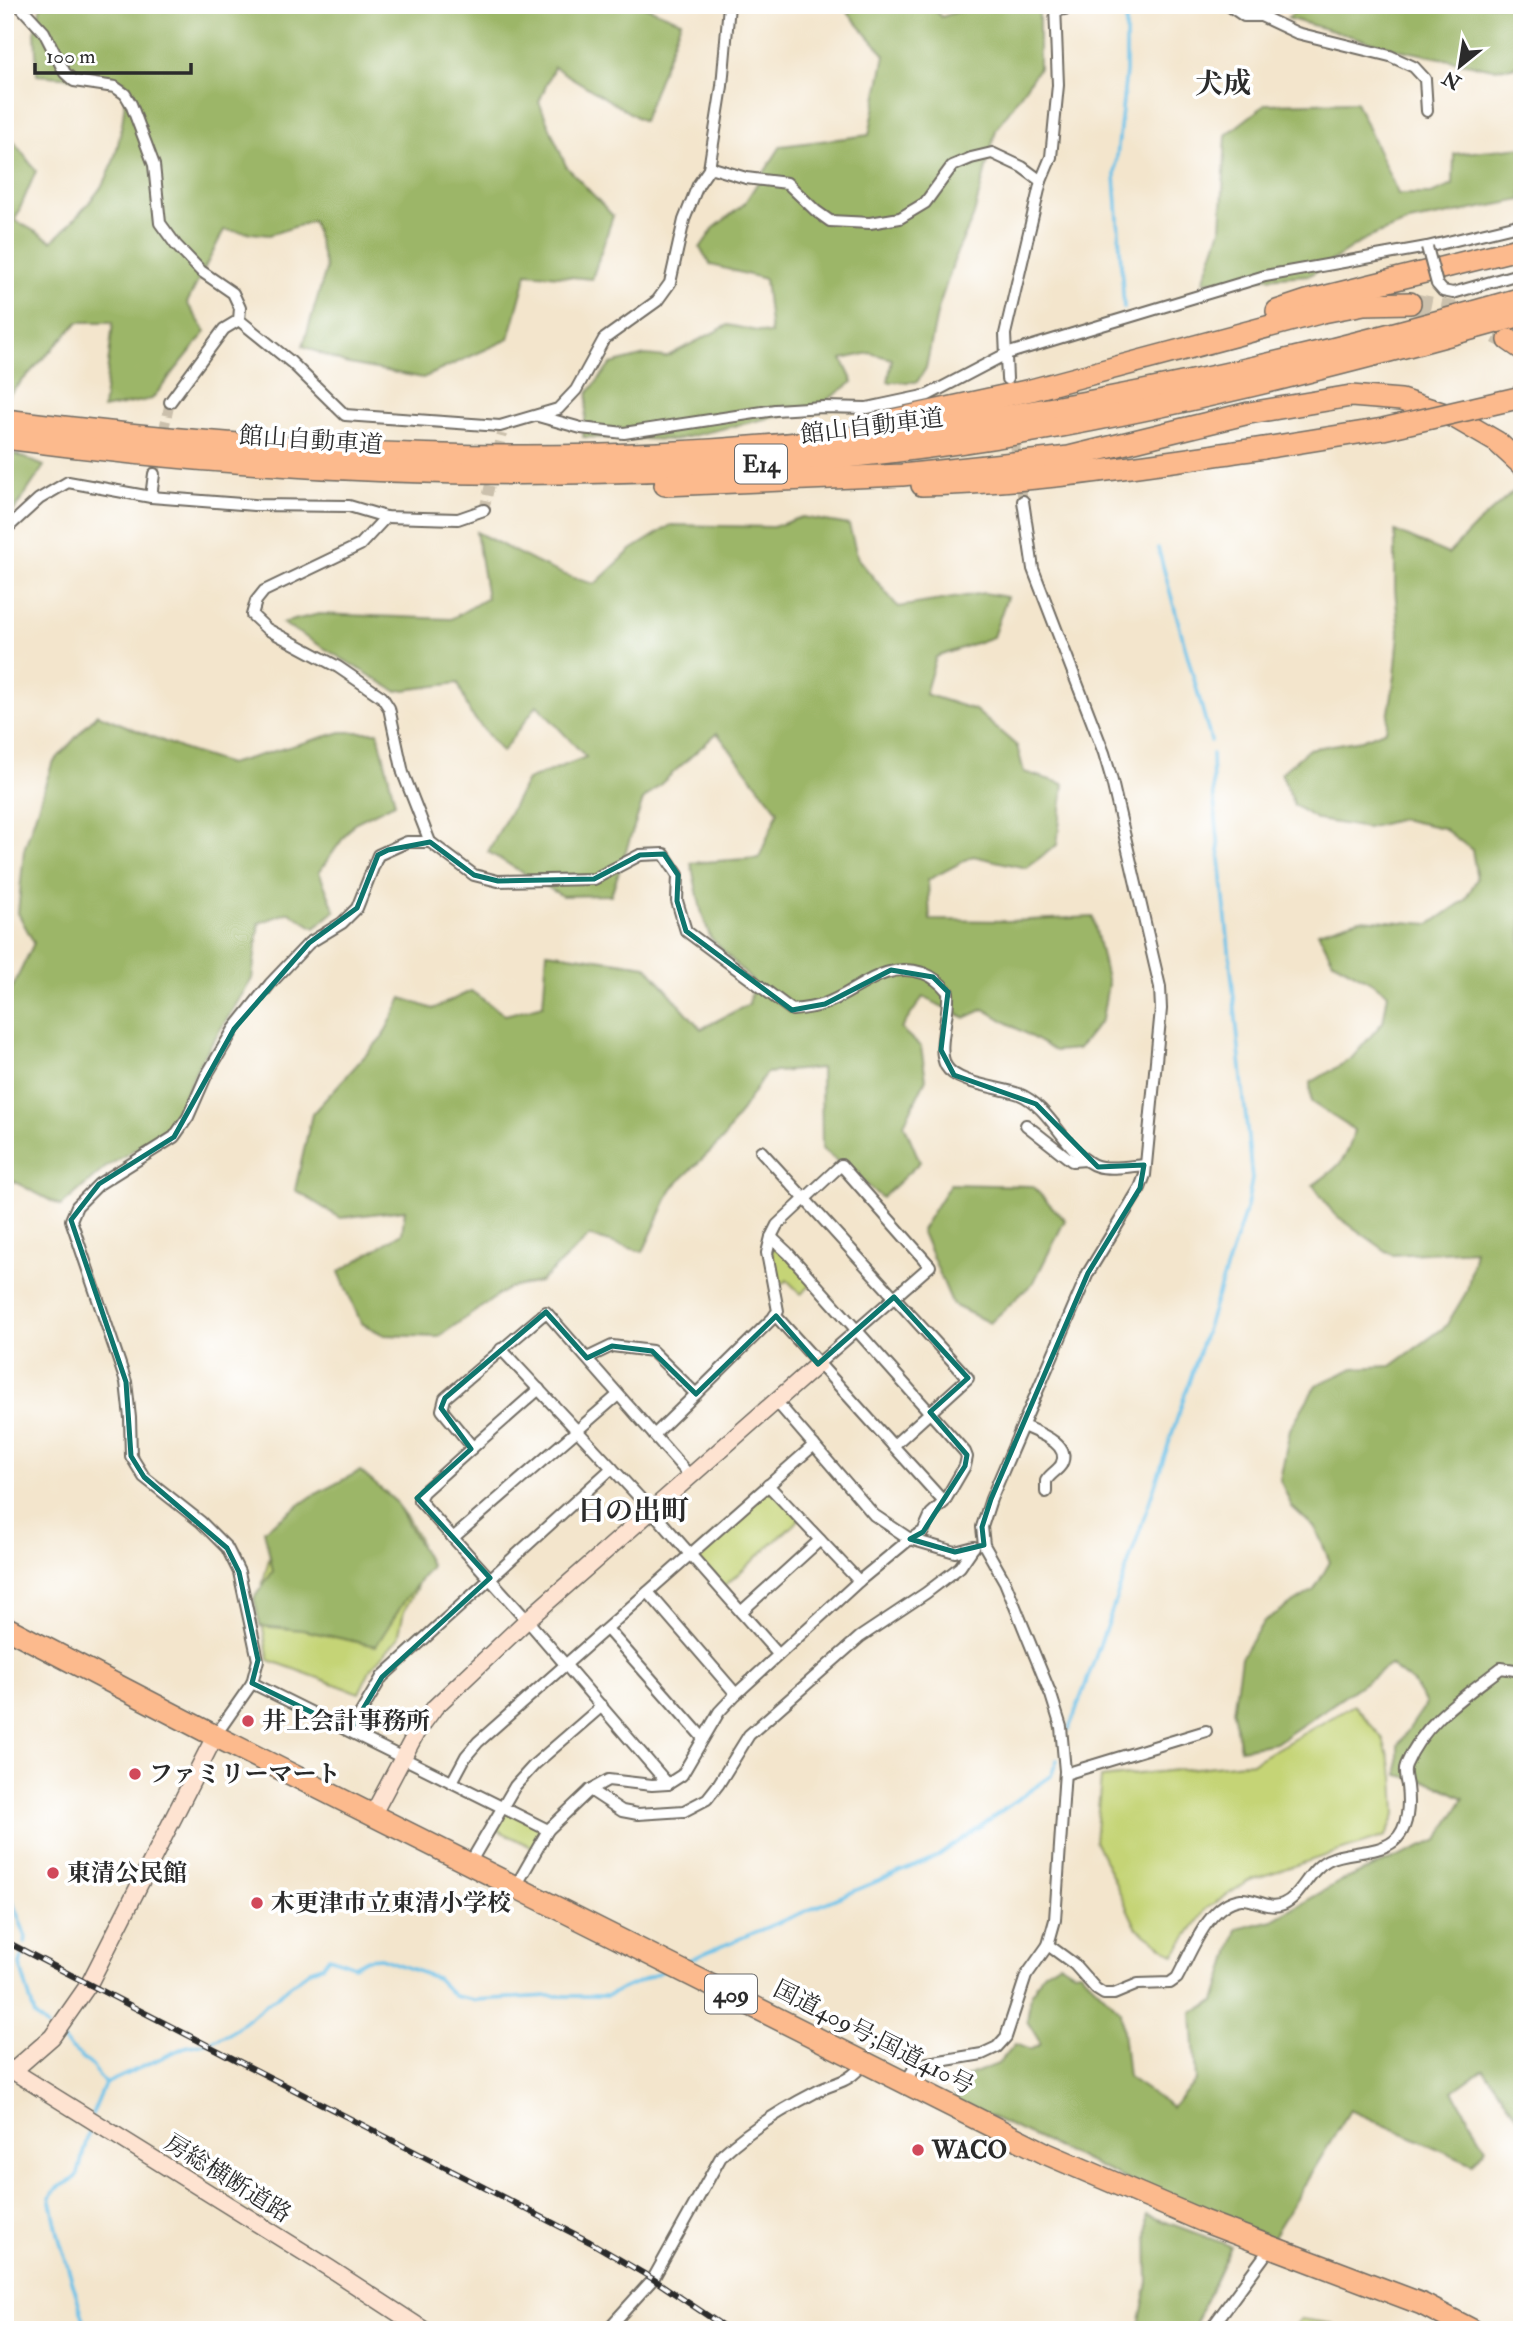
<svg xmlns="http://www.w3.org/2000/svg" width="1527" height="2335" font-family="'IM FELL Double Pica','Noto Serif JP',serif">
	<rect width="100%" height="100%" fill="#fff"/>
	<filter id="ink" filterUnits="userSpaceOnUse"><feTurbulence type="fractalNoise" baseFrequency=".0143" numOctaves="2"/><feDisplacementMap in="SourceGraphic" scale="14" xChannelSelector="R" yChannelSelector="G"/><feConvolveMatrix kernelMatrix="1 2 1 2 8 2 1 2 1" color-interpolation-filters="sRGB"/></filter>
	<filter id="wash" filterUnits="userSpaceOnUse"><feTurbulence type="fractalNoise" baseFrequency=".00686" numOctaves="4" result="noise"/><feDisplacementMap in="SourceGraphic" scale="28" xChannelSelector="R" yChannelSelector="G"/><feGaussianBlur stdDeviation="1.57" result="paint"/><feColorMatrix in="noise" values="0 0 0 0 0 0 0 0 0 0 0 0 0 0 0 0 0 1.4 0 .05"/><feComposite in="paint" operator="in"/></filter>
	<g filter="url(#wash)">
		<rect width="100%" height="100%" fill="#f3e5cc"/>
		<g fill="#c5d476" stroke="#788050" stroke-width="2">
			<polygon points="771,1237 814,1282 801,1294 787,1280 774,1291"/>
			<polygon points="768,1485 800,1519 721,1589 690,1555"/>
			<path d="M385,1491L408,1519L419,1539L423,1565L416,1589L404,1611L398,1638L370,1670L359,1693L269,1660L258,1602L269,1559C307,1535 347,1515 385,1491Z"/>
			<polygon points="1354,1705 1383,1739 1394,1776 1396,1813 1386,1836 1250,1880 1206,1909 1174,1955 1136,1927 1095,1840 1101,1778 1253,1762"/>
			<polygon points="501,1806 548,1830 537,1850 490,1826"/>
			<polygon points="1301,2319 1333,2324 1336,2330 1291,2330"/>
		</g>
		<g fill="#9cb667" stroke="#647049" stroke-width="2">
			<path d="M41,5H641L681,21L643,121L554,67L539,102L566,166L613,216L592,279L527,273L509,339L423,378L344,363L303,346L326,269L313,221L269,235L224,230L187,303L206,332L152,399L103,409L113,322H78L5,399V130L36,171L15,220L52,241C67,228 97,196 106,179C119,154 126,109 125,82L37,75L35,30Z"/>
			<polygon points="841,5 931,5 941,17 978,5 1011,5 1039,11 1039,68 996,130 973,218 957,252 938,309 926,368 917,382 888,382 892,359 870,353 842,359 853,382 817,407 674,440 583,437 588,393 611,364 645,355 666,357 728,325 771,334 765,279 711,265 700,248 714,228 744,204 781,146 869,135 885,55"/>
			<polygon points="1303,5 1522,5 1522,66 1493,69 1397,49 1287,18"/>
			<polygon points="1356,102 1398,194 1431,194 1453,185 1454,154 1522,147 1522,200 1409,222 1367,238 1310,275 1203,282 1221,229 1226,135 1266,104"/>
			<polygon points="5,450 44,466 13,512 5,514"/>
			<path d="M1521,485L1522,2123L1484,2069L1453,2091L1486,2148L1473,2164L1350,2110L1272,2238L1143,2187L959,2102L954,2095L964,2077L998,2064L1015,2044L1030,2050L1041,2044L1027,2021L1031,1994L1044,1972L1059,1963L1074,1972L1080,1971L1121,2012L1128,2077L1172,2107L1196,2081L1192,2012L1215,2002L1237,1929L1273,1920L1341,1881L1438,1840L1464,1798L1433,1783L1398,1775V1745L1426,1704L1413,1683L1390,1665L1276,1743L1240,1749L1233,1712L1241,1657L1264,1621L1314,1590L1330,1562L1316,1529L1292,1507L1280,1480L1290,1429L1316,1385L1354,1368L1391,1366L1446,1326L1467,1291L1475,1250L1392,1255L1334,1214L1313,1185C1338,1168 1348,1160 1354,1130L1311,1102L1310,1083L1351,1059L1383,1022L1388,994L1373,983L1333,961L1318,932L1360,919L1430,924L1465,900L1477,879L1472,850L1443,828L1401,819L1367,828L1318,820L1294,805L1281,773L1309,749L1362,740L1386,730L1395,676L1399,633L1395,589V531L1448,554L1477,524Z"/>
			<path d="M802,517L849,525L858,559L898,607L984,593L1007,597L993,637L936,657L925,694L975,710L1017,746L1024,772L1064,784L1057,845L1026,868L973,856L928,880L930,920L1008,921L1093,917L1108,984L1102,1019L1078,1049L1055,1051L984,1009L965,1018L923,997L901,1029L921,1047L926,1079L904,1124L920,1162L882,1198L822,1149L821,1068L766,1073L723,1139L672,1188L643,1252L590,1236L540,1282L509,1288L438,1337L384,1335L361,1323L339,1272L402,1233L405,1210L340,1218L295,1190L312,1114L383,1036L402,998L433,1009L471,991L505,1015L543,1005L547,952L646,966L701,1029L749,1004L753,982L710,937L701,910L691,863L759,858L778,811L717,733L643,800L611,895L562,896L488,852L527,780L586,757L537,705L502,752L470,713L458,683L396,691L282,623L319,614L451,619L487,598L476,532C516,551 552,574 595,584L631,550L671,525L773,527Z"/>
			<polygon points="97,714 185,750 229,764 341,732 378,732 395,803 354,823 319,872 335,911 315,928 289,912 259,923 252,979 200,1062 169,1128 105,1168 61,1206 5,1177 5,1003 34,943 18,913 24,850 52,764"/>
			<polygon points="950,1184 1032,1186 1065,1220 1034,1282 990,1323 953,1305 921,1230"/>
			<polygon points="360,1471 396,1502 431,1566 405,1600 376,1646 302,1630 260,1626 254,1598 273,1571 264,1530 312,1496"/>
			<polygon points="1147,2215 1231,2246 1192,2330 1138,2330 1148,2282"/>
		</g>
		<g fill="none" stroke-linecap="round" stroke-linejoin="round">
			<g stroke="#6bc1e8" stroke-width="3.5">
				<polyline points="1124,308 1115,175 1126,72 1126,20"/>
				<polyline points="1158,548 1211,741"/>
				<path d="M1069,1729C1134,1556 1189,1381 1247,1206L1252,1179L1213,789L1212,754"/>
				<polyline points="5,1882 26,1937 25,1943"/>
				<polyline points="22,1957 20,1965 35,2016 47,2027"/>
				<polyline points="686,1961 938,1856 1051,1776 1057,1760"/>
				<polyline points="61,2039 92,2066 105,2084"/>
				<polyline points="92,2115 105,2084 185,2047 209,2042 229,2034 310,1970 322,1966 329,1957 354,1966 367,1959 381,1958 436,1978 454,1996 474,2000 550,1996 607,1996 663,1971"/>
				<path d="M87,2330L59,2238L50,2197C56,2184 71,2185 78,2174L90,2126"/>
			</g>
		</g>
	</g>
	<g filter="url(#ink)">
		<g fill="none" stroke-linecap="round" stroke-linejoin="round">
			<g stroke="#cbc0ac" stroke-width="10" stroke-dasharray="10 5" stroke-linecap="butt">
				<polyline points="1013,430 1023,501"/>
				<polyline points="154,474 170,402"/>
				<polyline points="484,510 502,434"/>
			</g>
			<polyline stroke="#cbc0ac" stroke-width="21" stroke-dasharray="21 10" stroke-linecap="butt" points="1410,303 1455,312 1509,340"/>
			<g stroke="#716c63" stroke-width="14">
				<g id="street">
					<polyline points="19,5 44,32 65,73 74,81 115,87 125,94 131,104 154,165 160,223 176,245 201,271 233,293 240,308 239,320"/>
					<polyline points="1228,5 1244,16 1261,16 1273,5"/>
					<polyline points="1056,11 1082,5"/>
					<polyline points="1261,16 1297,33 1390,56 1414,67 1425,79 1427,111"/>
					<polyline points="709,169 722,86 729,5"/>
					<polyline points="1437,284 1443,291 1453,293 1522,273"/>
					<polyline points="239,320 291,362 345,415 500,426 558,409 576,390 604,339 657,301 670,283 684,220 698,185 709,169 713,168 746,178 787,183 816,211 830,221 870,223 900,218 925,203 952,166 971,158 992,153 1022,167 1041,181"/>
					<polyline points="1007,379 1005,334 1041,181 1051,157 1058,85 1055,5"/>
					<polyline points="170,402 224,329 239,320"/>
					<polyline points="538,416 581,428 624,433 775,410 823,407 867,408 928,395 1006,354 1265,276 1427,247 1522,224"/>
					<polyline points="151,497 154,474"/>
					<path d="M386,517L360,545L264,591L256,601L252,615L267,629L338,667L382,697L389,708L403,773L430,842L474,875L498,881L594,879L640,855L664,854L678,875L677,901L686,931L792,1010C803,1009 813,1008 824,1004C858,992 883,960 923,973C934,977 941,983 948,992C950,1015 936,1047 946,1066C956,1084 1000,1087 1019,1094C1052,1107 1068,1157 1097,1166C1110,1170 1131,1166 1144,1165"/>
					<polyline points="5,530 39,499 68,482 151,497 254,505 349,506 386,517 458,519 484,510"/>
					<polyline points="1026,1125 1072,1161 1086,1160"/>
					<polyline points="761,1151 968,1378 893,1446"/>
					<polyline points="775,1315 944,1502"/>
					<polyline points="501,1349 652,1511 778,1654"/>
					<polyline points="587,1358 612,1346 652,1351 696,1394 773,1318 778,1311 767,1253 771,1237 777,1225 841,1165 930,1266 818,1364"/>
					<polyline points="776,1401 874,1515 910,1539 955,1552 974,1547"/>
					<path d="M1023,1426C1036,1432 1073,1444 1061,1465C1057,1471 1050,1474 1046,1481V1492"/>
					<polyline points="654,1435 696,1394"/>
					<polyline points="471,1449 539,1389"/>
					<polyline points="768,1485 859,1581"/>
					<polyline points="453,1538 618,1395"/>
					<polyline points="648,1592 736,1694"/>
					<polyline points="741,1612 820,1540"/>
					<polyline points="607,1629 703,1738"/>
					<polyline points="252,1683 548,1830"/>
					<polyline points="350,1731 382,1677 612,1468"/>
					<polyline points="215,1736 252,1683 258,1660 239,1572 227,1548 201,1522 144,1477 131,1456 130,1418 126,1382 71,1220 77,1206 99,1184 174,1137 188,1117 206,1076 234,1029 270,984 309,943 342,923 357,908 378,855 407,842 430,842"/>
					<polyline points="1065,1774 1206,1731"/>
					<polyline points="452,1782 466,1756 478,1742 814,1445"/>
					<polyline points="668,1784 527,1620 419,1500 423,1492 471,1449 470,1444 442,1410 445,1398 546,1312 690,1476"/>
					<polyline points="590,1790 622,1811 638,1814 684,1811 707,1799 718,1785 749,1735 860,1637 926,1593 960,1567 973,1548"/>
					<polyline points="470,1863 515,1786 535,1764 602,1706"/>
					<polyline points="516,1886 548,1830 590,1790 608,1780 652,1785 668,1784 682,1775 719,1712 736,1694 859,1581 910,1539 923,1532 931,1514 944,1502 965,1466 967,1457 965,1452 788,1253 771,1237"/>
					<path d="M1048,1945L1074,1964L1096,1989L1104,1994H1114L1138,1984L1170,1983L1177,1978C1191,1953 1208,1903 1241,1899C1255,1898 1268,1910 1283,1904C1302,1896 1308,1870 1328,1860C1347,1850 1376,1855 1394,1841C1409,1829 1409,1803 1407,1786C1406,1779 1403,1772 1406,1765C1424,1721 1465,1696 1501,1668L1522,1671"/>
					<polyline points="906,2082 916,2065 982,2054 997,2047 1006,2037 1026,1976 1048,1945 1055,1920 1065,1771 1061,1727 1051,1695 1005,1582 984,1545 982,1527 991,1499 1088,1273 1140,1188 1145,1175 1161,1009 1160,987 1111,777 1104,753 1033,569 1023,501"/>
					<path d="M607,2330L653,2279L722,2155C749,2130 781,2110 814,2093C837,2080 846,2086 865,2062"/>
					<polyline points="1210,2330 1271,2247"/>
				</g>
			</g>
			<g stroke="#716c63" stroke-width="19">
				<g id="secondary">
					<polyline points="373,1814 416,1733 435,1707 527,1620 818,1364"/>
					<polyline points="5,2066 329,2268 424,2330"/>
					<polyline points="13,2071 52,2037 89,1984 215,1736"/>
				</g>
			</g>
			<g stroke="#716c63" stroke-width="24">
				<g id="highway">
					<polyline points="1277,311 1307,301 1522,248"/>
					<polyline points="1509,340 1522,349"/>
					<path d="M5,420C222,447 440,463 659,453C952,439 1240,379 1522,298"/>
					<polyline points="892,420 1031,390 1323,312 1364,304 1410,303"/>
					<path d="M5,438C346,483 695,490 1034,431C1199,402 1361,360 1522,315"/>
					<polyline points="665,485 902,475 1069,457 1249,413 1351,396 1401,400 1454,417 1497,442 1522,465"/>
					<path d="M922,485C1037,483 1150,464 1264,448"/>
					<polyline points="5,1627 215,1736 1047,2154 1203,2221 1422,2304 1472,2330"/>
				</g>
			</g>
			<use href="#street" stroke="#fff" stroke-width="10"/>
			<use href="#secondary" stroke="#fee3d1" stroke-width="16"/>
			<use href="#highway" stroke="#fcba8d" stroke-width="21"/>
			<g stroke="#2b2b2b" stroke-width="6">
				<polyline id="rail" points="5,1941 590,2242 653,2279 729,2330"/>
			</g>
			<use href="#rail" stroke="#fff" stroke-width="3.5" stroke-dasharray="10" stroke-linecap="butt"/>
			<g stroke="#716c63" stroke-width="14" stroke-linecap="butt">
				<polyline id="street-bridge" points="1427,247 1437,284"/>
			</g>
			<g stroke="#716c63" stroke-width="24" stroke-linecap="butt">
				<polyline id="highway-bridge" points="1264,448 1383,429 1522,397"/>
			</g>
			<use href="#street-bridge" stroke="#fff" stroke-width="10"/>
			<use href="#highway-bridge" stroke="#fcba8d" stroke-width="21"/>
		</g>
	</g>
	<path fill="none" stroke="#0f766e" stroke-width="5" stroke-linejoin="round" d="M430,842L474,875L498,881L594,879L640,855L664,854L678,875L677,901L686,931L792,1010L825,1004L891,970L933,977L948,992L941,1050L954,1075L1036,1104L1098,1167L1144,1165L1140,1188L1088,1273L991,1499L982,1527L984,1545L955,1552L910,1539L923,1532L965,1466L967,1455L930,1412L968,1378L894,1297L818,1364L776,1316L696,1394L652,1351L612,1346L587,1358L546,1312L445,1398L441,1408L471,1449L417,1498L490,1578L382,1677L350,1731L252,1683L258,1660L239,1572L227,1548L144,1477L131,1456L126,1382L71,1220L99,1184L174,1137L234,1029L309,943L357,908L378,855L388,850Z"/>
	<g fill="#d1495b" stroke="#fff" stroke-width="2.5">
		<circle cx="248" cy="1721" r="7"/>
		<circle cx="135" cy="1774" r="7"/>
		<circle cx="53" cy="1873" r="7"/>
		<circle cx="257" cy="1903" r="7"/>
		<circle cx="918" cy="2150" r="7"/>
	</g>
	<g text-anchor="middle" stroke-width="7" stroke-linejoin="round" paint-order="stroke">
		<g fill="#fff" stroke="#6b6b6b" stroke-width="2">
			<rect x="735" y="444.5" width="52" height="39" rx="5"/>
			<rect x="705" y="1974.5" width="52" height="39" rx="5"/>
		</g>
		<g font-size="23" font-weight="bold" fill="#2b2b2b">
			<text x="761" y="472">E14</text>
			<text x="731" y="2002">409</text>
		</g>
		<g font-size="24" fill="#2b2b2b" stroke="#fff">
			<text transform="translate(872 426) rotate(-7)" y="8">館山自動車道</text>
			<text transform="translate(311 440) rotate(4)" y="8">館山自動車道</text>
			<text transform="translate(874 2037) rotate(27)" y="8">国道409号;国道410号</text>
			<text transform="translate(228 2178) rotate(32)" y="8">房総横断道路</text>
		</g>
		<g font-size="24" font-weight="bold" fill="#2b2b2b" stroke="#fff" text-anchor="start">
			<text x="262" y="1729">井上会計事務所</text>
			<text x="149" y="1782">ファミリーマート</text>
			<text x="67" y="1881">東清公民館</text>
			<text x="271" y="1911">木更津市立東清小学校</text>
			<text x="932" y="2158">WACO</text>
		</g>
		<g font-size="28" font-weight="bold" fill="#2b2b2b" stroke="#fff">
			<text x="1223" y="93">犬成</text>
			<text x="633" y="1520">日の出町</text>
		</g>
	</g>
	<rect width="1527" height="2335" fill="none" stroke="#fff" stroke-width="28"/>
	<g transform="translate(1460 66) rotate(210)" stroke="#ffffff" stroke-width="5" paint-order="stroke">
	<path d="M0-5L12 26L0 18L-12 26Z" fill="#2b2b2b"/>
	<text y="-10" font-size="19" font-weight="bold" text-anchor="middle" fill="#2b2b2b">N</text>
	</g>
	<path d="M35 63v10h156v-10" fill="none" stroke="#2b2b2b" stroke-width="3.5"/>
	<text x="46" y="63" font-size="21" fill="#2b2b2b" stroke="#ffffff" stroke-width="5" paint-order="stroke">100 m</text>
</svg>
